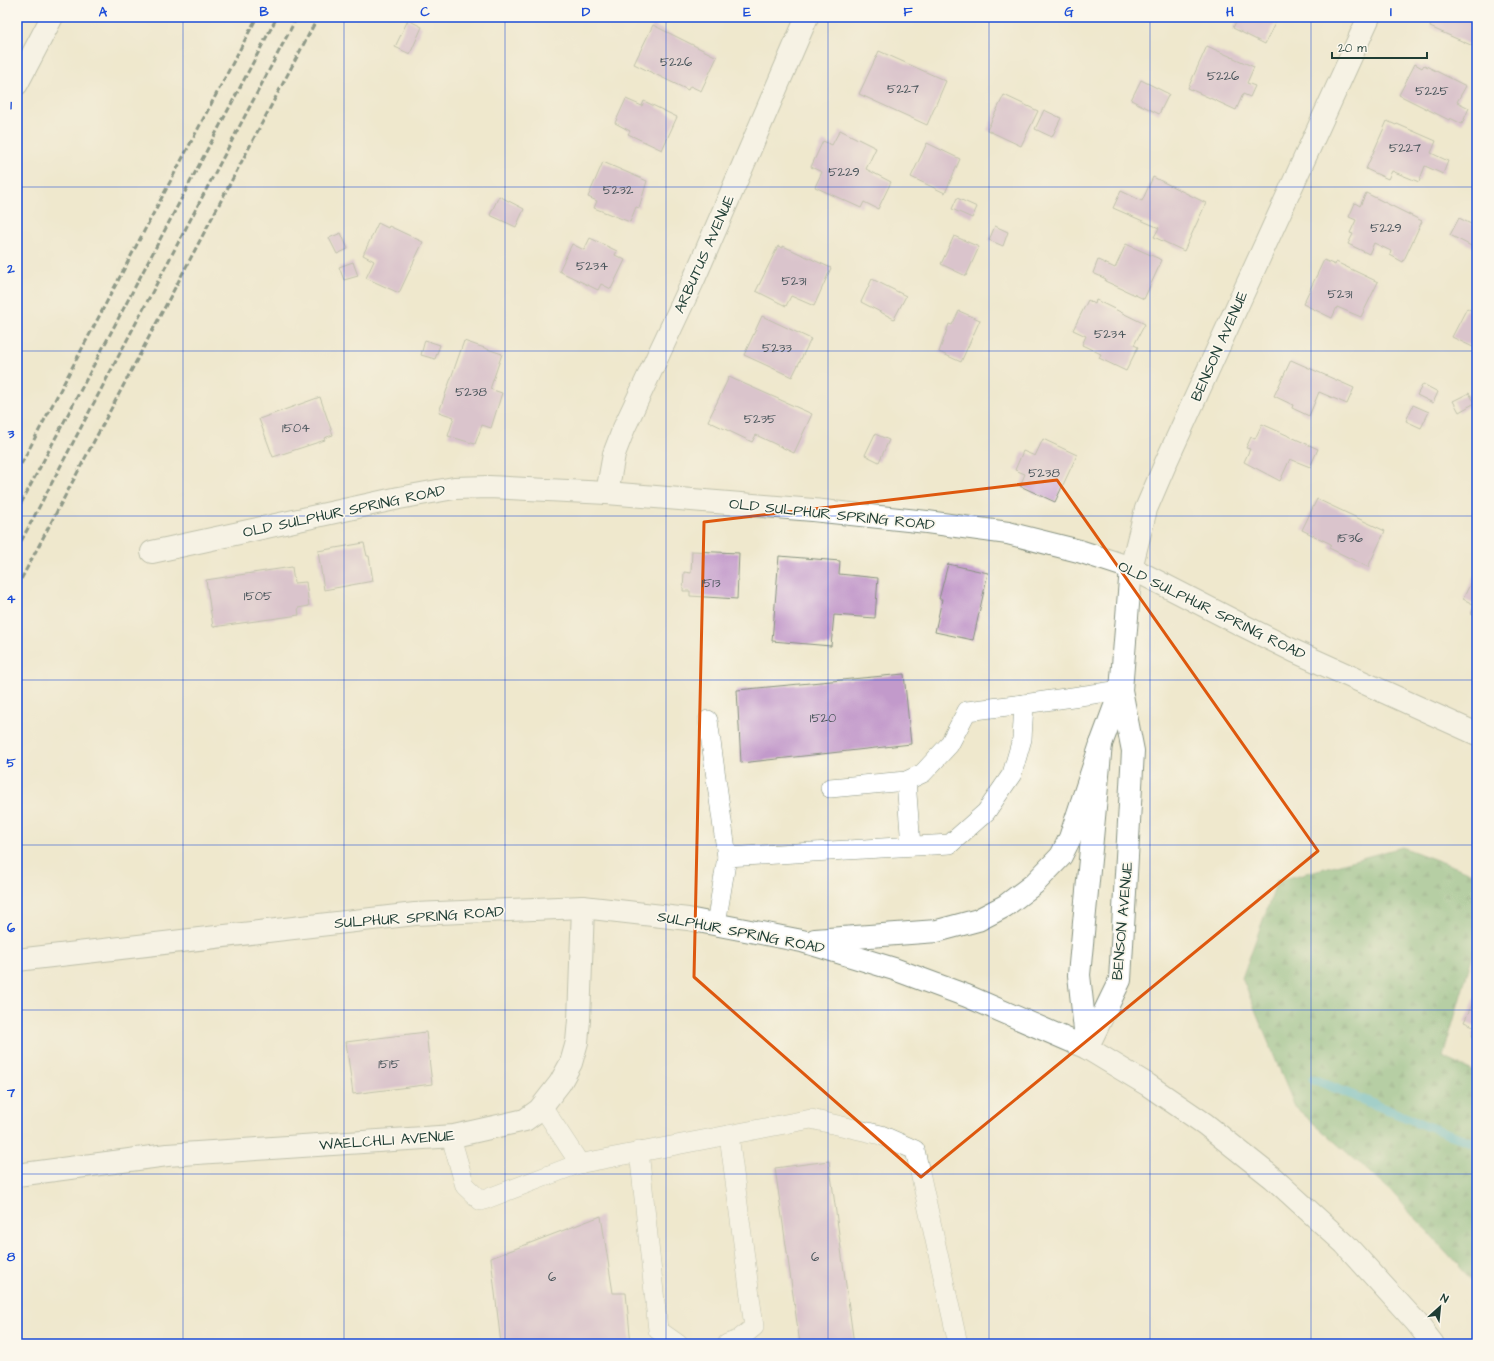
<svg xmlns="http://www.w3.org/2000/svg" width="1494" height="1361" font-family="'Architects Daughter',sans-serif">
	<defs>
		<pattern id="forest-firs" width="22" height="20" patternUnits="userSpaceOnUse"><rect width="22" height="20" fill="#72b072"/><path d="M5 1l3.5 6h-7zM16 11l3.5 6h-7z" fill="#5d905e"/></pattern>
	</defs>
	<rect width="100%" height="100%" fill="#fbf7ec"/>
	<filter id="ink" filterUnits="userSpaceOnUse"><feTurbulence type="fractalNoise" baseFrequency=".025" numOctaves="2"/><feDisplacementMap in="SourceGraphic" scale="8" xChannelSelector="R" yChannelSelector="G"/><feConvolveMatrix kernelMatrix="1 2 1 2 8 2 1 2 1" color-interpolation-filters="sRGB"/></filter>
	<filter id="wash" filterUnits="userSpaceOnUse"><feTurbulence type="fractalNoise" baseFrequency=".012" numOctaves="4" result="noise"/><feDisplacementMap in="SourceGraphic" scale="16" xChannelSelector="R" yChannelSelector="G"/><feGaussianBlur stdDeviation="0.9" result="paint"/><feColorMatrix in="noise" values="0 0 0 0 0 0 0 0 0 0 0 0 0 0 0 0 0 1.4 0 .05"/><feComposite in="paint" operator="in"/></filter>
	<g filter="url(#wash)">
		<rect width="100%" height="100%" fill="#efe8cd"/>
		<polygon fill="url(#forest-firs)" stroke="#487653" points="1402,847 1477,875 1477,940 1443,1057 1477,1073 1477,1286 1391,1191 1295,1107 1242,978 1277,881"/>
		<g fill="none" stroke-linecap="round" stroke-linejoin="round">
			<polyline stroke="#46b1c3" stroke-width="9" points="1313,1079 1429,1127 1477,1144"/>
		</g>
		<g id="blocks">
			<g fill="#c29acb">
				<polygon points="1238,17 1278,17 1265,44 1233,28"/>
				<polygon points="1434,17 1477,17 1477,41 1476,40 1473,46 1430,27"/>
				<polygon points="408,20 422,27 410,54 395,47"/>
				<polygon points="653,25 717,57 701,91 690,86 688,90 634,64"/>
				<polygon points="1207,46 1254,67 1247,83 1255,86 1250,97 1243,94 1236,110 1188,88"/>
				<polygon points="879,51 946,81 927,125 859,94"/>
				<polygon points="1415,64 1422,68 1424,65 1466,86 1457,102 1469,108 1462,124 1450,118 1449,120 1399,95"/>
				<polygon points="1141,80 1169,94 1159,114 1131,100"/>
				<polygon points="1004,95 1038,111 1021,146 987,130"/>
				<polygon points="626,99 642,106 644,101 677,117 662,150 628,134 630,131 615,123"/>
				<polygon points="1044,110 1061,118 1052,137 1035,129"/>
				<polygon points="1387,121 1396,125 1397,124 1436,141 1431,153 1448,161 1443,174 1425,166 1419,182 1392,171 1388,179 1366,169"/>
				<polygon points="840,130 876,148 866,169 891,182 878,209 864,202 861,208 815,187 822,172 811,167 823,141 832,145"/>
				<polygon points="927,143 960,159 945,193 911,177"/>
				<polygon points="603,162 647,181 639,208 636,207 630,222 594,208 597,201 588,197"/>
				<polygon points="1153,177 1206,203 1184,251 1154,237 1159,228 1113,208 1121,191 1142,201"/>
				<polygon points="1366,193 1422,221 1403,262 1390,255 1391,251 1374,243 1369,254 1348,244 1353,234 1350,233 1356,220 1349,217 1355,203 1360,206"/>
				<polygon points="499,196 524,209 516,227 490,215"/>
				<polygon points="957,198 977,207 972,218 952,209"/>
				<polygon points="1459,218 1477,227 1477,249 1450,235"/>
				<polygon points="378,223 388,228 389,226 423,242 399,293 366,278 374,261 363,255"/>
				<polygon points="995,226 1008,232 1003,246 989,240"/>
				<polygon points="341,233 348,249 337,254 329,238"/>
				<polygon points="954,236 979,247 966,276 941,264"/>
				<polygon points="590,238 617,251 615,255 625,260 611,289 601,284 598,290 559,271 572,244 584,250"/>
				<polygon points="1126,244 1162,260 1144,299 1105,281 1106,279 1093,273 1098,260 1115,268"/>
				<polygon points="778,246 783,248 783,246 831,268 814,306 791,296 786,306 756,291"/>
				<polygon points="1324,260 1335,265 1336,262 1378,282 1361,317 1337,307 1332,318 1303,304"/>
				<polygon points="353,262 358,276 344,280 339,267"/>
				<polygon points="872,279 906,296 894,319 861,302"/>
				<polygon points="1088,300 1095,304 1096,300 1145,324 1134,345 1138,347 1126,371 1099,358 1101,354 1082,345 1086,336 1073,330"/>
				<polygon points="1467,308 1477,314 1477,349 1452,337"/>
				<polygon points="959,311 980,320 961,362 939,352 949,324 952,325"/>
				<polygon points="762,316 811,339 792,377 744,355"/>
				<polygon points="425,340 440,345 435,359 421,355"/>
				<polygon points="464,341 502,354 490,389 502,393 491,428 482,425 475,444 448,436 454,417 439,412"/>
				<polygon points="1291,360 1354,388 1347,404 1319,392 1309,416 1292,408 1293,405 1274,396"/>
				<polygon points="729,377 812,414 794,453 756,435 752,442 708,421"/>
				<polygon points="1423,384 1438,392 1433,403 1417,395"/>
				<polygon points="1469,393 1475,403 1459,412 1453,401"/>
				<polygon points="320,397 333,435 324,438 325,440 273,457 259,419"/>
				<polygon points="1413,405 1429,412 1421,428 1406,421"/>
				<polygon points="1262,424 1318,449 1310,467 1290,459 1280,481 1244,462 1250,449 1246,448 1251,437 1255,439"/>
				<polygon points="875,434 889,440 879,462 865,455"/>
				<polygon points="1043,439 1077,455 1055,502 1020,486 1025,474 1015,470 1023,451 1035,456"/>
				<polygon points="1317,499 1385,531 1368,567 1329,548 1331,544 1302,530"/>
				<polygon points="364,543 367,556 369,556 373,581 324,590 318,551"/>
				<polygon points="692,551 739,553 737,599 690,596 690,591 683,591 684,572 691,573"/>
				<polygon points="779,556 840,561 839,574 878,578 875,618 834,615 831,646 772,641"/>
				<polygon points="948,564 988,573 973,640 935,632 942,599 939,599"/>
				<polygon points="292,567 294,583 306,582 309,606 298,608 299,615 213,627 206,580"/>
				<polygon points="1474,576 1477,578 1477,617 1471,614 1475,605 1463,599"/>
				<polygon points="904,674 911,744 741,763 737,690"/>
				<polygon points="1477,994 1477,1038 1472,1036 1476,1027 1464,1022"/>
				<polygon points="426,1032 432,1084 353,1094 346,1042"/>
				<polygon points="829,1161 854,1344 800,1344 775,1168"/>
				<polygon points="601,1216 613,1293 626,1293 631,1344 501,1344 491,1258"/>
			</g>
		</g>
	</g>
	<g filter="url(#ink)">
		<use href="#blocks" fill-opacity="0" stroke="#879280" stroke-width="1"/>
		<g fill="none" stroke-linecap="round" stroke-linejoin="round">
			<g stroke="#879280" stroke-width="20">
				<g id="service">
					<polyline points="708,720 727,857"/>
					<polyline points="906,781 911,846"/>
					<polyline points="830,788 906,781 923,773 949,745 967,711 1024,704"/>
					<polyline points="716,924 727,857 950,844 986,812 1012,774 1022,739 1024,704 1121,690"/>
					<polyline points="542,1106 580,1164"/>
					<polyline points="451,1137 465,1186 481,1201 578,1164 811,1119 881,1135 915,1150 958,1344"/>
					<polyline points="639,1151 658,1330 678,1344"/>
					<polyline points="727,1344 738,1340 754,1327 729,1135"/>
				</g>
			</g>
			<g stroke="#879280" stroke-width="24">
				<g id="minor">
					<polyline points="607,493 614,454 624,428 694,279 807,17"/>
					<polyline points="152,552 399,498 454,488 489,487 607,493 813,510 927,522 1008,533 1079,551 1131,568 1238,623 1294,651 1477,734"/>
					<polyline points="17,1175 167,1155 454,1136 525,1120 539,1110 560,1083 571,1063 577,1042 579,1020 583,907"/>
				</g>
			</g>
			<g stroke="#879280" stroke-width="24">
				<g id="tertiary">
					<polyline points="1087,1048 1120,980 1133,751 1121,690 1131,568 1146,509 1167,460 1369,17"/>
					<polyline points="1087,1048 1079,975 1101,744 1121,690"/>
				</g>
			</g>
			<g stroke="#879280" stroke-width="24">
				<g id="secondary">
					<polyline points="815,940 937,931 978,920 1005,906 1034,884 1061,856 1070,838 1101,744"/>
					<polyline points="17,960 415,914 583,907 688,919 802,941 894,969 967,996 1087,1048 1148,1085 1205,1124 1273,1178 1345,1244 1416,1322 1433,1344"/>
				</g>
			</g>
			<g stroke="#879280" stroke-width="24">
				<polyline id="primary" points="17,84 52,17"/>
			</g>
			<use href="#service" stroke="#fff" stroke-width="19"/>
			<use href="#minor" stroke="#fff" stroke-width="22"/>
			<use href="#tertiary" stroke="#fff" stroke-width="22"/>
			<use href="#secondary" stroke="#fff" stroke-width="22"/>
			<use href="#primary" stroke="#fff" stroke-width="22"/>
			<g stroke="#1f3d34" stroke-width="3" stroke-dasharray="6 3" stroke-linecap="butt">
				<polyline points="17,472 257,17"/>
				<polyline points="17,511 277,17"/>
				<polyline points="17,549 297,17"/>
				<polyline points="17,587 318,17"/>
			</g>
		</g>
	</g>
	<path d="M0 0H1494V1361H0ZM1057,480L1318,851L921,1177L694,977L704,522Z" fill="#efe8cd" fill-opacity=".55" fill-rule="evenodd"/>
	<path fill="none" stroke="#de580e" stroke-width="3" stroke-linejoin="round" d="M1057,480L1318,851L921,1177L694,977L704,522Z"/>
	<path fill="none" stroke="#1d4ed8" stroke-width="1" stroke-opacity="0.55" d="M183,17V1344M344,17V1344M505,17V1344M666,17V1344M828,17V1344M989,17V1344M1150,17V1344M1311,17V1344M17,187H1477M17,351H1477M17,516H1477M17,680H1477M17,845H1477M17,1010H1477M17,1174H1477"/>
	<g text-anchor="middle" stroke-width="3.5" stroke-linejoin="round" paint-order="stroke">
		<g font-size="13" fill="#48545a">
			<text x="676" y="66">5226</text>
			<text x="1223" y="80">5226</text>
			<text x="903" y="93">5227</text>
			<text x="1432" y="95">5225</text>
			<text x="1405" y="152">5227</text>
			<text x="844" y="176">5229</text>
			<text x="618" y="194">5232</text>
			<text x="1386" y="232">5229</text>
			<text x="592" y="270">5234</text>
			<text x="794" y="285">5231</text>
			<text x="1340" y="298">5231</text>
			<text x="1110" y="338">5234</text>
			<text x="777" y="352">5233</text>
			<text x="471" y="396">5238</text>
			<text x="760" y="423">5235</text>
			<text x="296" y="432">1504</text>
			<text x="1044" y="477">5238</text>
			<text x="1350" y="542">1536</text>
			<text x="711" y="587">1513</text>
			<text x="258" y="600">1505</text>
			<text x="823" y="722">1520</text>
			<text x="389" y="1068">1515</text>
			<text x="815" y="1261">6</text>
			<text x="552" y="1281">6</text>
		</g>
		<g font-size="15" fill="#1f3d34" stroke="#fbf7ec">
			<text transform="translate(704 254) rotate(-66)" y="5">ARBUTUS AVENUE</text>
			<text transform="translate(1219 346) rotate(-66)" y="5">BENSON AVENUE</text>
			<text transform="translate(344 511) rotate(-12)" y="5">OLD SULPHUR SPRING ROAD</text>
			<text transform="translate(832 514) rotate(6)" y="5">OLD SULPHUR SPRING ROAD</text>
			<text transform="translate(1212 610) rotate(26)" y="5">OLD SULPHUR SPRING ROAD</text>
			<text transform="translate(419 917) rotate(-4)" y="5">SULPHUR SPRING ROAD</text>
			<text transform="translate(1122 921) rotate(-85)" y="5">BENSON AVENUE</text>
			<text transform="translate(741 932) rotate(11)" y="5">SULPHUR SPRING ROAD</text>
			<text transform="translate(387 1140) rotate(-4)" y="5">WAELCHLI AVENUE</text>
		</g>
	</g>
	<rect width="1494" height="1361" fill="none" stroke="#fbf7ec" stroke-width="44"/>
	<g transform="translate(1440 1307) rotate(27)" stroke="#fbf7ec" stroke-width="3" paint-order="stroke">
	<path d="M0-3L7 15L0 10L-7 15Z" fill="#1f3d34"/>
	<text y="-6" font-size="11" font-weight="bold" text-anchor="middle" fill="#1f3d34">N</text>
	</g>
	<path d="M1332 52v6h95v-6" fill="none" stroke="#1f3d34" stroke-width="2"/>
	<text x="1338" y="52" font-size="12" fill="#1f3d34" stroke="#fbf7ec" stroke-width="3" paint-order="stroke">20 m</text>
	<rect x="22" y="22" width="1450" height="1317" fill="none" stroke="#1d4ed8" stroke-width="1.5"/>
	<g font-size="13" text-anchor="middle" font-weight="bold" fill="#1d4ed8">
		<text x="103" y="16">A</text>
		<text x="264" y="16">B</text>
		<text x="425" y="16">C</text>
		<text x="586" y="16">D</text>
		<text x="747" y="16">E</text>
		<text x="908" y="16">F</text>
		<text x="1069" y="16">G</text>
		<text x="1230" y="16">H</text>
		<text x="1391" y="16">I</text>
		<text x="11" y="109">1</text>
		<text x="11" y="273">2</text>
		<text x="11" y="438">3</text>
		<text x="11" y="603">4</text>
		<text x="11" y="767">5</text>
		<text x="11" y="932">6</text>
		<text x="11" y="1097">7</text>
		<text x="11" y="1261">8</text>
	</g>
</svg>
